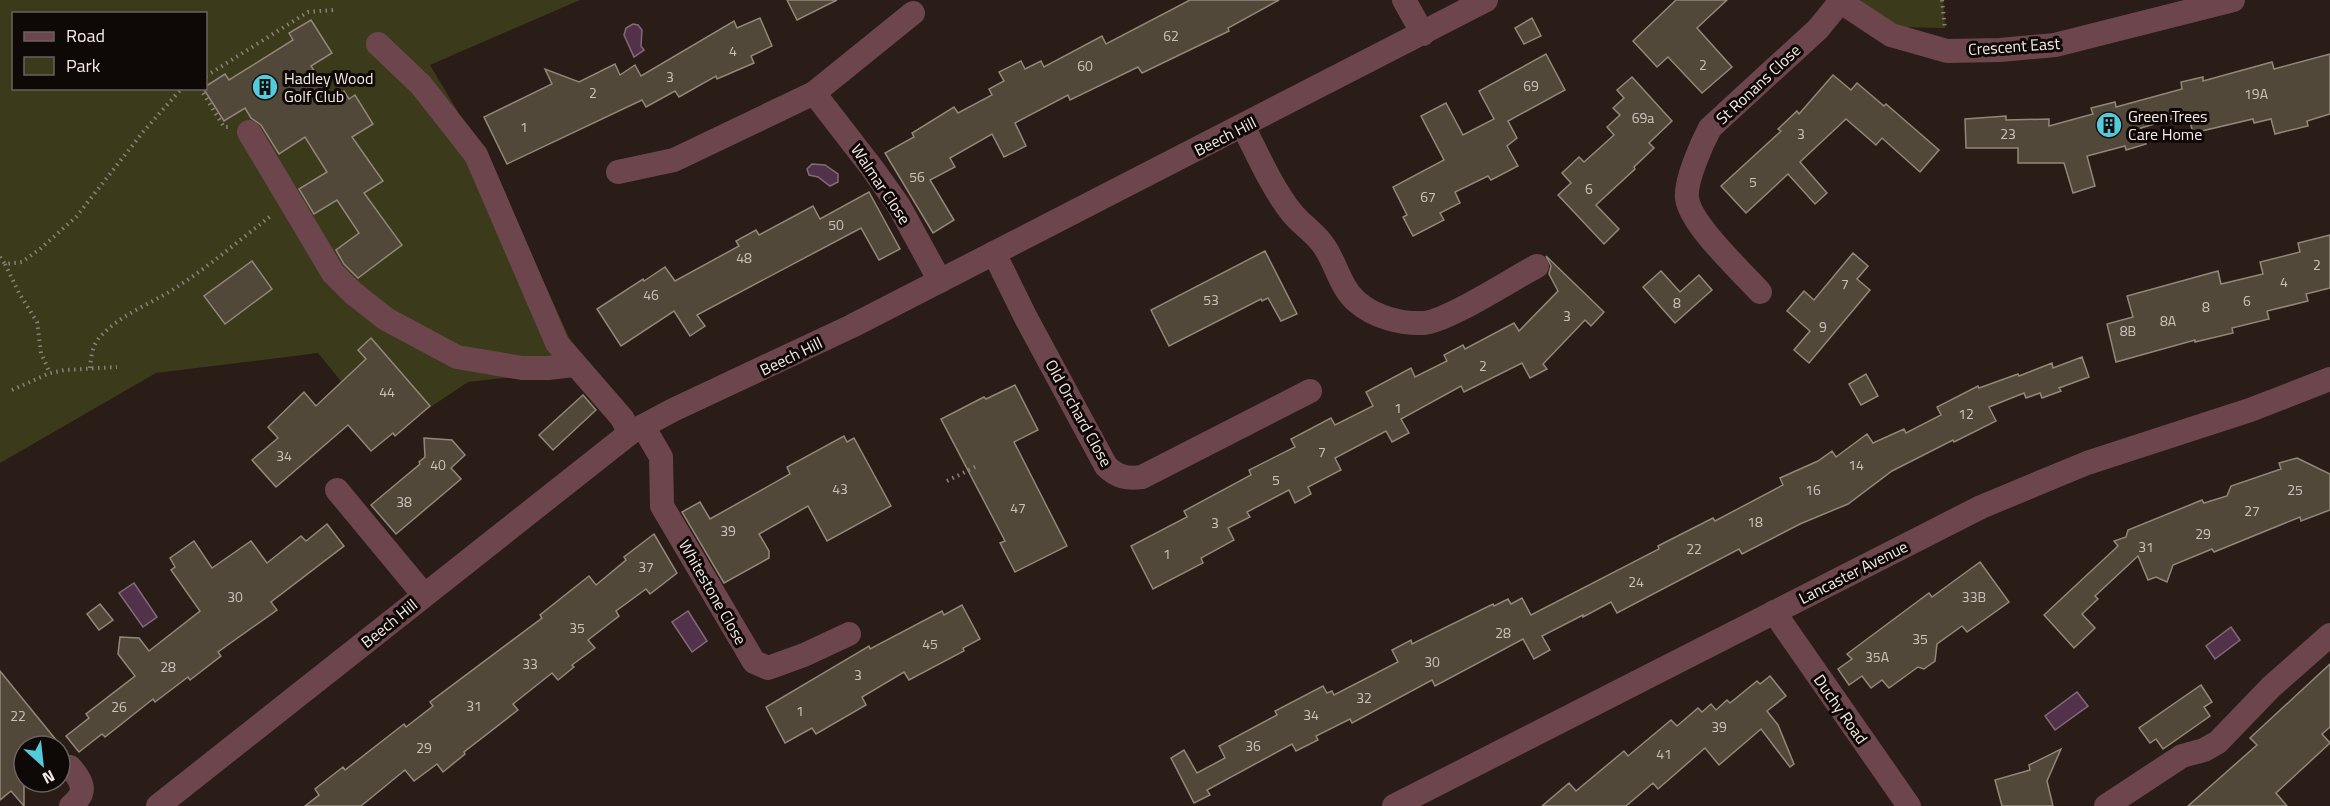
<svg xmlns="http://www.w3.org/2000/svg" width="2330" height="806" font-family="'Titillium Web',sans-serif">
	<rect width="100%" height="100%" fill="#2a1c16"/>
	<g fill="#3b3a1a" fill-rule="evenodd">
		<path d="M0,0H580L430,65L494,172L571,342L591,368L468,382L386,437L318,353L156,373L0,463ZM14,14H206V88H14Z"/>
		<polygon points="1860,0 1943,0 1945,28 1893,27"/>
	</g>
	<g fill="#52324a" stroke="#836a79" stroke-width="1.5">
		<polygon points="633,24 638,25 642,30 641,46 644,50 634,57 624,35 626,28"/>
		<polygon points="812,164 825,165 838,174 838,182 830,186 818,177 809,175 807,169"/>
		<polygon points="134,583 157,617 143,627 119,593"/>
		<polygon points="688,611 707,641 692,652 672,622"/>
		<polygon points="2231,627 2240,640 2215,659 2206,646"/>
		<polygon points="2077,692 2088,706 2055,730 2045,716"/>
	</g>
	<g fill="#52483a" stroke="#928778" stroke-width="1.5">
		<polygon points="787,0 837,0 797,20"/>
		<polygon points="1190,0 1279,0 1228,28 1229,31 1142,73 1138,67 1070,100 1068,95 1015,123 1026,146 1004,157 992,134 950,158 955,167 930,180 954,220 933,233 885,153 914,137 912,133 954,107 958,113 992,95 989,89 1004,81 999,72 1021,61 1025,69 1041,61 1044,67 1102,36 1106,44"/>
		<polygon points="1676,0 1727,0 1697,28 1732,67 1702,93 1668,57 1657,67 1633,41"/>
		<polygon points="760,18 772,46 751,56 754,63 717,79 716,76 679,97 675,91 646,107 642,100 507,164 484,117 552,84 545,69 579,82 615,64 620,75 635,65 641,76 734,21 737,28"/>
		<polygon points="1532,18 1541,36 1524,44 1515,28"/>
		<polygon points="311,20 332,53 311,66 332,99 344,91 349,99 355,95 373,124 352,137 383,181 364,193 402,245 358,278 344,264 336,250 359,233 337,200 314,214 299,189 327,172 305,137 279,154 261,125 251,118 245,108 224,121 203,88 225,74 229,80 293,40 289,33"/>
		<polygon points="1546,54 1565,90 1508,121 1517,138 1507,146 1518,166 1491,180 1488,176 1455,192 1460,203 1440,213 1444,220 1413,236 1403,217 1407,215 1393,187 1444,160 1421,116 1446,103 1463,135 1494,119 1479,91"/>
		<polygon points="2330,54 2330,114 2307,121 2308,126 2275,134 2271,119 2254,123 2253,119 2193,133 2188,114 2141,128 2146,144 2126,150 2125,146 2087,156 2095,186 2073,193 2064,163 2018,163 2018,148 1966,148 1965,119 2006,116 2006,120 2049,119 2049,126 2093,114 2091,108 2115,102 2116,107 2182,89 2181,82 2203,77 2203,81 2272,62 2274,69"/>
		<polygon points="1833,75 1851,90 1857,83 1884,106 1886,104 1939,150 1920,172 1882,138 1876,145 1846,119 1800,162 1827,193 1815,204 1788,174 1746,213 1721,186 1781,131 1778,129 1797,111 1799,114"/>
		<polygon points="1632,77 1672,121 1649,143 1654,148 1634,167 1635,169 1596,205 1619,229 1604,244 1558,195 1571,183 1562,173 1579,157 1584,162 1614,135 1607,127 1620,115 1613,108 1624,98 1617,90"/>
		<polygon points="869,192 900,249 879,260 861,228 697,315 705,326 690,336 674,311 621,346 597,309 643,279 644,281 665,267 675,281 739,246 736,241 756,230 759,235 813,206 820,219"/>
		<polygon points="2330,235 2330,288 2306,294 2308,301 2267,311 2269,319 2232,328 2233,333 2195,342 2195,340 2116,362 2107,324 2133,317 2127,296 2218,271 2221,284 2263,274 2260,262 2300,252 2298,243"/>
		<polygon points="1265,251 1297,314 1281,321 1268,298 1262,301 1261,299 1169,346 1151,310"/>
		<polygon points="1853,253 1868,266 1857,279 1870,290 1809,363 1794,350 1810,331 1787,311 1804,291 1814,300"/>
		<polygon points="1546,256 1604,312 1591,326 1585,320 1543,364 1547,369 1530,378 1522,363 1464,392 1461,386 1401,419 1409,433 1392,442 1386,431 1335,458 1341,470 1308,487 1311,494 1295,503 1289,490 1247,512 1250,517 1228,528 1234,540 1201,558 1203,563 1153,589 1131,546 1187,517 1184,511 1251,475 1249,470 1295,447 1291,439 1331,418 1335,425 1373,406 1366,392 1411,368 1415,377 1447,361 1444,355 1463,345 1465,349 1514,323 1519,331 1558,291 1549,274 1551,266"/>
		<polygon points="252,261 272,289 225,324 204,296"/>
		<polygon points="1661,271 1680,292 1699,275 1712,290 1675,323 1643,287"/>
		<polygon points="371,338 430,406 395,436 393,433 371,451 348,425 276,487 252,460 278,438 268,427 304,392 316,406 366,359 358,350"/>
		<polygon points="2082,357 2089,377 2059,388 2061,391 2042,398 2040,393 2026,398 2024,393 1989,407 1996,421 1954,442 1953,440 1892,471 1848,504 1800,524 1742,554 1739,549 1617,613 1611,602 1583,617 1583,615 1542,636 1550,650 1534,659 1523,639 1435,686 1432,680 1352,723 1350,719 1316,736 1318,740 1296,751 1292,744 1207,790 1210,795 1194,803 1171,758 1184,750 1197,773 1225,758 1219,746 1277,715 1275,711 1323,686 1327,693 1332,691 1334,695 1398,662 1392,650 1411,640 1412,644 1493,604 1494,606 1508,599 1511,604 1522,598 1531,615 1659,549 1658,546 1713,518 1715,521 1783,485 1780,478 1818,461 1832,451 1836,457 1867,434 1873,443 1904,429 1906,433 1941,415 1937,407 1978,386 1979,388 2018,374 2019,376 2052,363 2053,368"/>
		<polygon points="1866,374 1878,396 1861,405 1849,384"/>
		<polygon points="1015,385 1038,430 1014,442 1067,546 1015,572 1000,543 1005,541 941,419 984,397 986,399"/>
		<polygon points="583,395 596,410 553,450 539,435"/>
		<polygon points="844,436 847,442 854,438 891,506 827,541 808,506 759,534 769,551 769,558 724,583 682,512 700,502 710,519 790,474 787,467"/>
		<polygon points="424,438 452,440 465,455 451,468 461,479 396,534 371,505 420,464 419,462 425,457"/>
		<polygon points="2297,458 2330,474 2330,510 2301,521 2300,517 2214,552 2212,549 2173,565 2167,582 2156,577 2148,580 2138,556 2095,596 2098,599 2082,614 2095,628 2074,648 2044,615 2118,546 2114,541 2126,537 2128,530 2202,500 2204,503 2227,496 2231,486 2281,469 2279,463"/>
		<polygon points="327,524 344,546 271,602 277,610 218,652 221,656 190,680 188,677 155,702 153,699 105,737 102,734 79,752 66,736 89,718 86,714 135,676 118,654 120,637 139,638 149,651 200,611 171,570 175,567 170,558 194,541 212,568 251,541 267,563 301,536 306,541"/>
		<polygon points="654,534 677,573 650,594 646,589 616,611 619,616 588,640 595,648 572,665 574,667 558,680 552,673 513,704 518,710 464,752 465,754 443,772 437,764 414,781 405,770 361,806 305,806 319,795 315,789 343,767 345,770 404,724 406,727 433,706 430,702 542,618 540,615 589,576 596,585 626,560 624,557"/>
		<polygon points="1980,562 2009,602 1967,632 1962,626 1937,644 1935,661 1924,669 1918,667 1889,688 1882,680 1871,688 1862,676 1849,685 1838,669 1852,659 1847,654 1929,593 1932,597"/>
		<polygon points="100,604 113,620 99,630 87,614"/>
		<polygon points="962,605 980,639 963,648 964,651 909,680 904,672 862,697 866,705 816,734 812,728 785,743 766,707 869,646 870,649 942,611 944,615"/>
		<polygon points="2330,664 2330,727 2322,734 2330,743 2276,793 2287,806 2188,806 2257,745 2250,738"/>
		<polygon points="0,671 61,746 24,746 24,806 11,791 0,800"/>
		<polygon points="1770,676 1786,696 1767,711 1778,725 1794,764 1790,767 1761,729 1719,765 1705,748 1658,789 1653,783 1626,806 1542,806 1569,783 1576,791 1624,751 1628,756 1671,720 1677,726 1698,708 1702,712 1711,704 1716,710 1727,700 1730,703 1757,681 1760,684"/>
		<polygon points="2201,685 2212,702 2204,707 2210,716 2163,749 2156,739 2150,743 2139,728"/>
		<polygon points="2061,749 2047,781 2053,806 2002,806 1995,780 2030,770 2029,765"/>
	</g>
	<g fill="none" stroke-linecap="round" stroke-linejoin="round">
		<g stroke="#8c807b" stroke-width="4" stroke-dasharray="1.5 4.5" stroke-linecap="butt">
			<polyline points="1942,0 1945,29"/>
			<polyline points="206,76 308,12 334,10"/>
			<polyline points="200,88 224,127 228,127"/>
			<polyline points="0,257 5,264 22,262 40,249 76,217 143,132 182,88"/>
			<polyline points="5,264 19,293 37,322 41,353 50,373"/>
			<path d="M90,368C91,358 92,346 99,338C121,313 154,303 180,285C212,264 242,238 272,215"/>
			<polyline points="12,390 50,373 65,370 117,367"/>
			<polyline points="947,481 979,465"/>
		</g>
		<g stroke="#6c464c" stroke-width="24">
			<polyline points="1404,0 1423,34"/>
			<polyline points="1838,0 1891,35 1947,51 2000,50 2055,45 2233,0"/>
			<polyline points="378,44 421,85 476,155 557,343 622,418 630,433"/>
			<polyline points="814,93 913,13"/>
			<path d="M1243,126C1258,155 1272,188 1292,213C1302,225 1315,233 1324,246C1336,263 1340,287 1356,301C1374,317 1400,324 1424,323C1448,321 1512,279 1537,266"/>
			<polyline points="249,132 333,273 353,293 386,319 457,357 522,368 548,368 574,365"/>
			<polyline points="618,172 674,160 814,93 872,168 899,206 940,281"/>
			<path d="M994,253L1026,318L1106,466C1117,477 1127,479 1142,477L1310,391"/>
			<path d="M1760,292C1741,271 1690,224 1687,198C1685,181 1702,143 1710,128L1818,29L1840,2"/>
			<polyline points="643,426 661,457 662,506 754,662 768,668 804,655 849,634"/>
			<polyline points="337,490 424,595"/>
			<polyline points="1774,612 1909,806"/>
			<path d="M70,767C83,782 88,792 71,806"/>
			<polyline points="158,806 630,433 673,410 852,326 1486,0"/>
			<polyline points="1394,806 1981,507 2087,463 2250,410 2330,379"/>
			<polyline points="2106,806 2182,756 2204,750 2218,742 2271,687 2330,635"/>
		</g>
	</g>
	<defs>
		<g id="building-disc" transform="scale(1.35)"><circle r="9.5" fill="#53cbda" stroke="#0e0806"/><path d="M-4-6H4V6H1V3H-1V6H-4ZM-2.5-4.3h1.7v1.8h-1.7ZM.8-4.3h1.7v1.8H.8ZM-2.5-1h1.7V.8h-1.7ZM.8-1h1.7V.8H.8Z" fill="#111"/></g>
	</defs>
	<g fill-rule="evenodd">
		<use href="#building-disc" x="265" y="87"/>
		<use href="#building-disc" x="2109" y="125"/>
	</g>
	<g text-anchor="middle" stroke-width="6" stroke-linejoin="round" paint-order="stroke">
		<g font-size="14" fill="#ccc2bb">
			<text x="1171" y="41">62</text>
			<text x="733" y="56">4</text>
			<text x="1703" y="70">2</text>
			<text x="1085" y="71">60</text>
			<text x="670" y="82">3</text>
			<text x="1531" y="91">69</text>
			<text x="593" y="98">2</text>
			<text x="2256" y="99">19A</text>
			<text x="1643" y="123">69a</text>
			<text x="524" y="132">1</text>
			<text x="1801" y="139">3</text>
			<text x="2008" y="139">23</text>
			<text x="917" y="182">56</text>
			<text x="1753" y="187">5</text>
			<text x="1589" y="194">6</text>
			<text x="1428" y="202">67</text>
			<text x="836" y="230">50</text>
			<text x="744" y="263">48</text>
			<text x="2317" y="270">2</text>
			<text x="2284" y="287">4</text>
			<text x="1845" y="289">7</text>
			<text x="651" y="300">46</text>
			<text x="1211" y="305">53</text>
			<text x="2247" y="306">6</text>
			<text x="1677" y="308">8</text>
			<text x="2206" y="312">8</text>
			<text x="1567" y="321">3</text>
			<text x="2168" y="326">8A</text>
			<text x="1823" y="332">9</text>
			<text x="2128" y="336">8B</text>
			<text x="1483" y="371">2</text>
			<text x="387" y="397">44</text>
			<text x="1398" y="413">1</text>
			<text x="1966" y="419">12</text>
			<text x="1322" y="457">7</text>
			<text x="284" y="461">34</text>
			<text x="438" y="470">40</text>
			<text x="1856" y="470">14</text>
			<text x="1276" y="485">5</text>
			<text x="840" y="494">43</text>
			<text x="1813" y="495">16</text>
			<text x="2295" y="495">25</text>
			<text x="404" y="507">38</text>
			<text x="1018" y="513">47</text>
			<text x="2252" y="516">27</text>
			<text x="1755" y="527">18</text>
			<text x="1215" y="528">3</text>
			<text x="728" y="536">39</text>
			<text x="2203" y="539">29</text>
			<text x="2146" y="552">31</text>
			<text x="1694" y="554">22</text>
			<text x="1167" y="559">1</text>
			<text x="646" y="572">37</text>
			<text x="1636" y="587">24</text>
			<text x="235" y="602">30</text>
			<text x="1974" y="602">33B</text>
			<text x="577" y="633">35</text>
			<text x="1503" y="638">28</text>
			<text x="1920" y="644">35</text>
			<text x="930" y="649">45</text>
			<text x="1877" y="662">35A</text>
			<text x="1432" y="667">30</text>
			<text x="530" y="669">33</text>
			<text x="168" y="672">28</text>
			<text x="858" y="680">3</text>
			<text x="1364" y="703">32</text>
			<text x="474" y="711">31</text>
			<text x="119" y="712">26</text>
			<text x="800" y="716">1</text>
			<text x="1311" y="720">34</text>
			<text x="18" y="721">22</text>
			<text x="1719" y="732">39</text>
			<text x="1253" y="751">36</text>
			<text x="424" y="753">29</text>
			<text x="1664" y="759">41</text>
		</g>
		<g font-size="16" fill="#f5ebe6" stroke="#0e0806">
			<text transform="translate(2014 46) rotate(-4)" y="6">Crescent East</text>
			<text transform="translate(1758 84) rotate(-43)" y="6">St Ronans Close</text>
			<text transform="translate(1225 136) rotate(-27)" y="6">Beech Hill</text>
			<text transform="translate(881 184) rotate(56)" y="6">Walmar Close</text>
			<text transform="translate(791 356) rotate(-26)" y="6">Beech Hill</text>
			<text transform="translate(1079 413) rotate(61)" y="6">Old Orchard Close</text>
			<text transform="translate(1853 572) rotate(-27)" y="6">Lancaster Avenue</text>
			<text transform="translate(713 592) rotate(60)" y="6">Whitestone Close</text>
			<text transform="translate(389 623) rotate(-39)" y="6">Beech Hill</text>
			<text transform="translate(1841 709) rotate(55)" y="6">Duchy Road</text>
		</g>
		<g font-size="16" fill="#f5ebe6" stroke="#0e0806" text-anchor="start">
			<text x="284" y="84">Hadley Wood<tspan x="284" dy="18">Golf Club</tspan></text>
			<text x="2128" y="122">Green Trees<tspan x="2128" dy="18">Care Home</tspan></text>
		</g>
	</g>
	<rect x="12" y="12" width="195" height="78" fill="#0e0806" stroke="#6a6360" stroke-width="1.5"/>
	<rect x="24" y="32" width="30" height="9" fill="#6c464c" stroke="#6a6360" stroke-width="1.5"/>
	<text x="66" y="42" font-size="18" fill="#f5ebe6">Road</text>
	<rect x="24" y="57" width="30" height="18" fill="#3b3a1a" stroke="#6a6360" stroke-width="1.5"/>
	<text x="66" y="72" font-size="18" fill="#f5ebe6">Park</text>
	<g transform="translate(42 764) rotate(153)"><circle r="28" fill="#0e0806" stroke="#6a6360" stroke-width="1.5"/>
	<path d="M0-4.5L10 22L0 15L-10 22Z" fill="#53cbda"/>
	<text y="-9" font-size="16" font-weight="bold" text-anchor="middle" fill="#f5ebe6">N</text>
	</g>
</svg>
